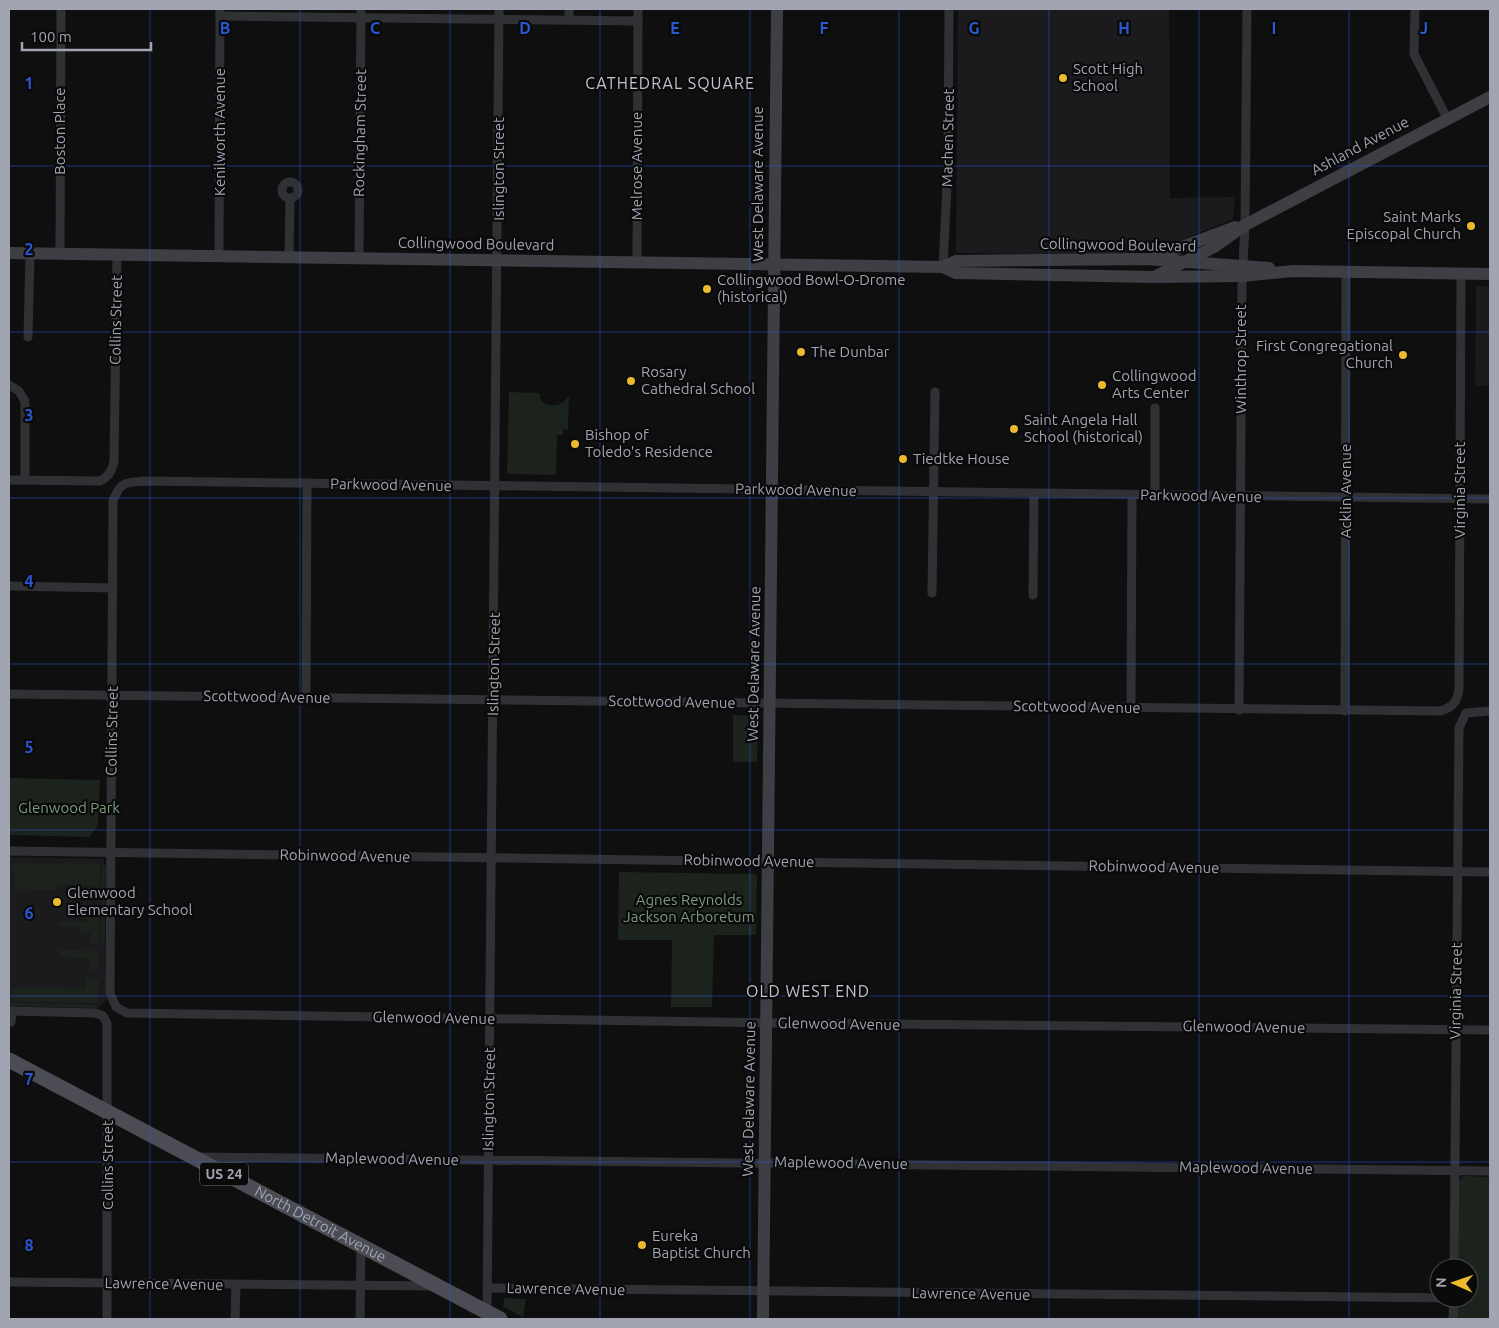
<svg xmlns="http://www.w3.org/2000/svg" width="1499" height="1328" font-family="Ubuntu,sans-serif">
	<rect width="100%" height="100%" fill="#0f0f10"/>
	<g fill="#1b1b1d">
		<polygon points="958,9 1169,9 1170,198 1235,197 1233,219 1180,241 1125,255 956,253"/>
		<polygon points="1476,286 1490,286 1490,386 1475,386"/>
		<polygon points="9,857 104,859 106,1001 97,1008 9,1006"/>
	</g>
	<g fill="#1c231d">
		<path d="M509,392L539,393L541,401C552,409 561,406 569,396L568,430L563,429V435H557L556,475L507,474Z"/>
		<polygon points="733,715 758,716 757,762 733,762"/>
		<polygon points="9,778 100,780 98,826 89,837 9,835"/>
		<polygon points="12,863 100,864 100,894 95,894 94,886 57,885 56,890 12,889 15,885 15,870 12,869"/>
		<polygon points="102,865 106,865 105,939 102,944"/>
		<polygon points="619,872 755,874 757,876 756,935 714,935 712,1007 671,1007 672,940 618,940"/>
		<polygon points="92,906 100,906 99,943 91,943 91,933 81,932 81,925 59,927 59,921 86,922 86,910 92,910"/>
		<polygon points="60,950 99,951 99,970 91,970 91,958 58,957"/>
		<polygon points="87,976 99,980 98,1003 10,1001 13,987 86,989"/>
		<polygon points="10,1003 92,1005 98,1005 97,1008 10,1006"/>
		<polygon points="1463,1176 1490,1177 1490,1319 1457,1319 1457,1298 1469,1298 1469,1268 1457,1268 1458,1183"/>
		<polygon points="504,1298 526,1299 523,1317 503,1307"/>
	</g>
	<g fill="none" stroke-linecap="round" stroke-linejoin="round">
		<g stroke="#303135" stroke-width="9">
			<polyline points="1415,9 1414,54 1447,118"/>
			<polyline points="220,16 638,21"/>
			<polyline points="569,20 569,9"/>
			<circle cx="290" cy="190" r="8"/>
			<polyline points="60,253 61,9"/>
			<polyline points="219,255 220,9"/>
			<polyline points="289,257 290,198"/>
			<polyline points="359,258 361,9"/>
			<polyline points="637,262 638,9"/>
			<polyline points="943,267 948,165 949,9"/>
			<polyline points="28,337 30,253"/>
			<polyline points="9,385 19,391 25,401 25,480"/>
			<path d="M9,480L100,481C109,476 112,471 114,461L117,254"/>
			<polyline points="1155,495 1155,408"/>
			<path d="M1490,499L146,481C126,483 121,480 113,501L110,993L116,1007L127,1013L777,1023L1490,1030"/>
			<polyline points="9,586 113,588"/>
			<polyline points="932,593 935,392"/>
			<polyline points="1033,595 1034,494"/>
			<path d="M9,694L1441,711C1453,707 1457,702 1459,689L1461,274"/>
			<polyline points="306,697 307,483"/>
			<polyline points="1131,707 1132,495"/>
			<polyline points="1239,710 1242,283 1245,225 1247,9"/>
			<polyline points="1345,711 1346,272"/>
			<polyline points="9,851 1490,872"/>
			<polyline points="9,1011 95,1013 103,1016 107,1023 107,1319"/>
			<polyline points="11,1022 12,1011"/>
			<polyline points="198,1157 1490,1171"/>
			<polyline points="1454,1268 1459,728 1466,713 1490,711"/>
			<polyline points="9,1282 434,1286"/>
			<polyline points="487,1288 1454,1298"/>
			<polyline points="487,1316 499,9"/>
			<polyline points="235,1319 236,1285"/>
			<polyline points="360,1319 361,1246"/>
			<polyline points="1453,1319 1454,1298"/>
		</g>
		<g stroke="#3e3f45" stroke-width="12">
			<polyline points="9,253 943,267 956,273 1152,277 1242,276 1293,271 1490,274"/>
			<polyline points="1155,257 1235,227"/>
			<polyline points="943,267 956,261 1147,259 1269,268"/>
			<polyline points="1158,275 1214,247 1245,225 1490,97"/>
			<polyline points="763,1319 777,9"/>
		</g>
		<path stroke="#4c4d54" stroke-width="15" id="s1" d="M9,1060L500,1319"/>
	</g>
	<path fill="none" stroke="#2a57d4" stroke-width="1" stroke-opacity="0.55" d="M150,9V1319M300,9V1319M450,9V1319M600,9V1319M750,9V1319M899,9V1319M1049,9V1319M1199,9V1319M1349,9V1319M9,166H1490M9,332H1490M9,498H1490M9,664H1490M9,830H1490M9,996H1490M9,1162H1490"/>
	<g fill="#ebbb2d" stroke="#0a0a0b" stroke-width="2">
		<circle cx="1063" cy="78" r="5"/>
		<circle cx="1471" cy="226" r="5"/>
		<circle cx="707" cy="289" r="5"/>
		<circle cx="801" cy="352" r="5"/>
		<circle cx="1403" cy="355" r="5"/>
		<circle cx="631" cy="381" r="5"/>
		<circle cx="1102" cy="385" r="5"/>
		<circle cx="1014" cy="429" r="5"/>
		<circle cx="575" cy="444" r="5"/>
		<circle cx="903" cy="459" r="5"/>
		<circle cx="57" cy="902" r="5"/>
		<circle cx="642" cy="1245" r="5"/>
	</g>
	<g text-anchor="middle" stroke-width="4.5" stroke-linejoin="round" paint-order="stroke">
		<rect fill="#0a0a0b" stroke="#74767f" stroke-width="1" x="200" y="1162.5" width="48" height="23" rx="4"/>
		<g font-size="14" font-weight="bold" fill="#a1a4b1">
			<text x="224" y="1179">US 24</text>
		</g>
		<g font-size="15" fill="#a1a4b1" stroke="#0a0a0b" text-anchor="start">
			<text x="1073" y="74">Scott High<tspan x="1073" dy="17">School</tspan></text>
			<text x="1461" y="222" text-anchor="end">Saint Marks<tspan x="1461" dy="17">Episcopal Church</tspan></text>
			<text x="717" y="285">Collingwood Bowl-O-Drome<tspan x="717" dy="17">(historical)</tspan></text>
			<text x="1393" y="351" text-anchor="end">First Congregational<tspan x="1393" dy="17">Church</tspan></text>
			<text x="811" y="357">The Dunbar</text>
			<text x="641" y="377">Rosary<tspan x="641" dy="17">Cathedral School</tspan></text>
			<text x="1112" y="381">Collingwood<tspan x="1112" dy="17">Arts Center</tspan></text>
			<text x="1024" y="425">Saint Angela Hall<tspan x="1024" dy="17">School (historical)</tspan></text>
			<text x="585" y="440">Bishop of<tspan x="585" dy="17">Toledo's Residence</tspan></text>
			<text x="913" y="464">Tiedtke House</text>
			<text x="67" y="898">Glenwood<tspan x="67" dy="17">Elementary School</tspan></text>
			<text x="652" y="1241">Eureka<tspan x="652" dy="17">Baptist Church</tspan></text>
		</g>
		<g font-size="15" fill="#a1a4b1" stroke="#0a0a0b">
			<text transform="translate(60 131) rotate(-90)" y="5">Boston Place</text>
			<text transform="translate(220 132) rotate(-90)" y="5">Kenilworth Avenue</text>
			<text transform="translate(360 133) rotate(-89)" y="5">Rockingham Street</text>
			<text transform="translate(948 138) rotate(-89)" y="5">Machen Street</text>
			<text transform="translate(1360 146) rotate(-28)" y="5">Ashland Avenue</text>
			<text transform="translate(637 166) rotate(-90)" y="5">Melrose Avenue</text>
			<text transform="translate(499 169) rotate(-90)" y="5">Islington Street</text>
			<text transform="translate(758 184) rotate(-90)" y="5">West Delaware Avenue</text>
			<text transform="translate(476 244) rotate(1)" y="5">Collingwood Boulevard</text>
			<text transform="translate(1118 245) rotate(1)" y="5">Collingwood Boulevard</text>
			<text transform="translate(116 320) rotate(-89)" y="5">Collins Street</text>
			<text transform="translate(1241 359) rotate(-90)" y="5">Winthrop Street</text>
			<text transform="translate(391 485) rotate(1)" y="5">Parkwood Avenue</text>
			<text transform="translate(796 490) rotate(1)" y="5">Parkwood Avenue</text>
			<text transform="translate(1460 490) rotate(-90)" y="5">Virginia Street</text>
			<text transform="translate(1346 491) rotate(-90)" y="5">Acklin Avenue</text>
			<text transform="translate(1201 496) rotate(1)" y="5">Parkwood Avenue</text>
			<text transform="translate(494 664) rotate(-89)" y="5">Islington Street</text>
			<text transform="translate(754 664) rotate(-89)" y="5">West Delaware Avenue</text>
			<text transform="translate(267 697) rotate(1)" y="5">Scottwood Avenue</text>
			<text transform="translate(672 702) rotate(1)" y="5">Scottwood Avenue</text>
			<text transform="translate(1077 707) rotate(1)" y="5">Scottwood Avenue</text>
			<text transform="translate(112 731) rotate(-89)" y="5">Collins Street</text>
			<text transform="translate(345 856) rotate(1)" y="5">Robinwood Avenue</text>
			<text transform="translate(749 861) rotate(1)" y="5">Robinwood Avenue</text>
			<text transform="translate(1154 867) rotate(1)" y="5">Robinwood Avenue</text>
			<text transform="translate(1456 991) rotate(-89)" y="5">Virginia Street</text>
			<text transform="translate(434 1018) rotate(1)" y="5">Glenwood Avenue</text>
			<text transform="translate(839 1024) rotate(1)" y="5">Glenwood Avenue</text>
			<text transform="translate(1244 1027) rotate(1)" y="5">Glenwood Avenue</text>
			<text transform="translate(489 1099) rotate(-89)" y="5">Islington Street</text>
			<text transform="translate(749 1099) rotate(-89)" y="5">West Delaware Avenue</text>
			<text transform="translate(392 1159) rotate(1)" y="5">Maplewood Avenue</text>
			<text transform="translate(841 1163) rotate(1)" y="5">Maplewood Avenue</text>
			<text transform="translate(108 1165) rotate(-90)" y="5">Collins Street</text>
			<text transform="translate(1246 1168) rotate(1)" y="5">Maplewood Avenue</text>
			<text dy="5" stroke="none"><textPath href="#s1" startOffset="352">North Detroit Avenue</textPath></text>
			<text transform="translate(164 1284) rotate(1)" y="5">Lawrence Avenue</text>
			<text transform="translate(566 1289) rotate(1)" y="5">Lawrence Avenue</text>
			<text transform="translate(971 1294) rotate(1)" y="5">Lawrence Avenue</text>
		</g>
		<g font-size="15" fill="#789c7d" stroke="#0a0a0b">
			<text x="69" y="813">Glenwood Park</text>
			<text x="689" y="905">Agnes Reynolds<tspan x="689" dy="17">Jackson Arboretum</tspan></text>
		</g>
		<g font-size="16" letter-spacing="1" fill="#c1c3cd" stroke="#0a0a0b">
			<text x="670" y="89">CATHEDRAL SQUARE</text>
			<text x="808" y="997">OLD WEST END</text>
		</g>
	</g>
	<g font-size="16" text-anchor="middle" font-weight="bold" fill="#2a57d4" stroke="#0a0a0b" stroke-width="4.5" stroke-linejoin="round" paint-order="stroke">
		<text x="225" y="34">B</text>
		<text x="375" y="34">C</text>
		<text x="525" y="34">D</text>
		<text x="675" y="34">E</text>
		<text x="824" y="34">F</text>
		<text x="974" y="34">G</text>
		<text x="1124" y="34">H</text>
		<text x="1274" y="34">I</text>
		<text x="1424" y="34">J</text>
		<text x="29" y="89">1</text>
		<text x="29" y="255">2</text>
		<text x="29" y="421">3</text>
		<text x="29" y="587">4</text>
		<text x="29" y="753">5</text>
		<text x="29" y="919">6</text>
		<text x="29" y="1085">7</text>
		<text x="29" y="1251">8</text>
	</g>
	<rect width="1499" height="1328" fill="none" stroke="#a1a4b1" stroke-width="20"/>
	<g transform="translate(1454 1283) rotate(272)"><circle r="24" fill="#0a0a0b" stroke="#46484d"/>
	<path d="M0-4L9 19L0 12L-9 19Z" fill="#ebbb2d"/>
	<text y="-8" font-size="14" font-weight="bold" text-anchor="middle" fill="#a1a4b1">N</text>
	</g>
	<path d="M22 42v8h129v-8" fill="none" stroke="#a1a4b1" stroke-width="2.5"/>
	<text x="30" y="42" font-size="15" fill="#a1a4b1" stroke="#0a0a0b" stroke-width="4" paint-order="stroke">100 m</text>
</svg>
